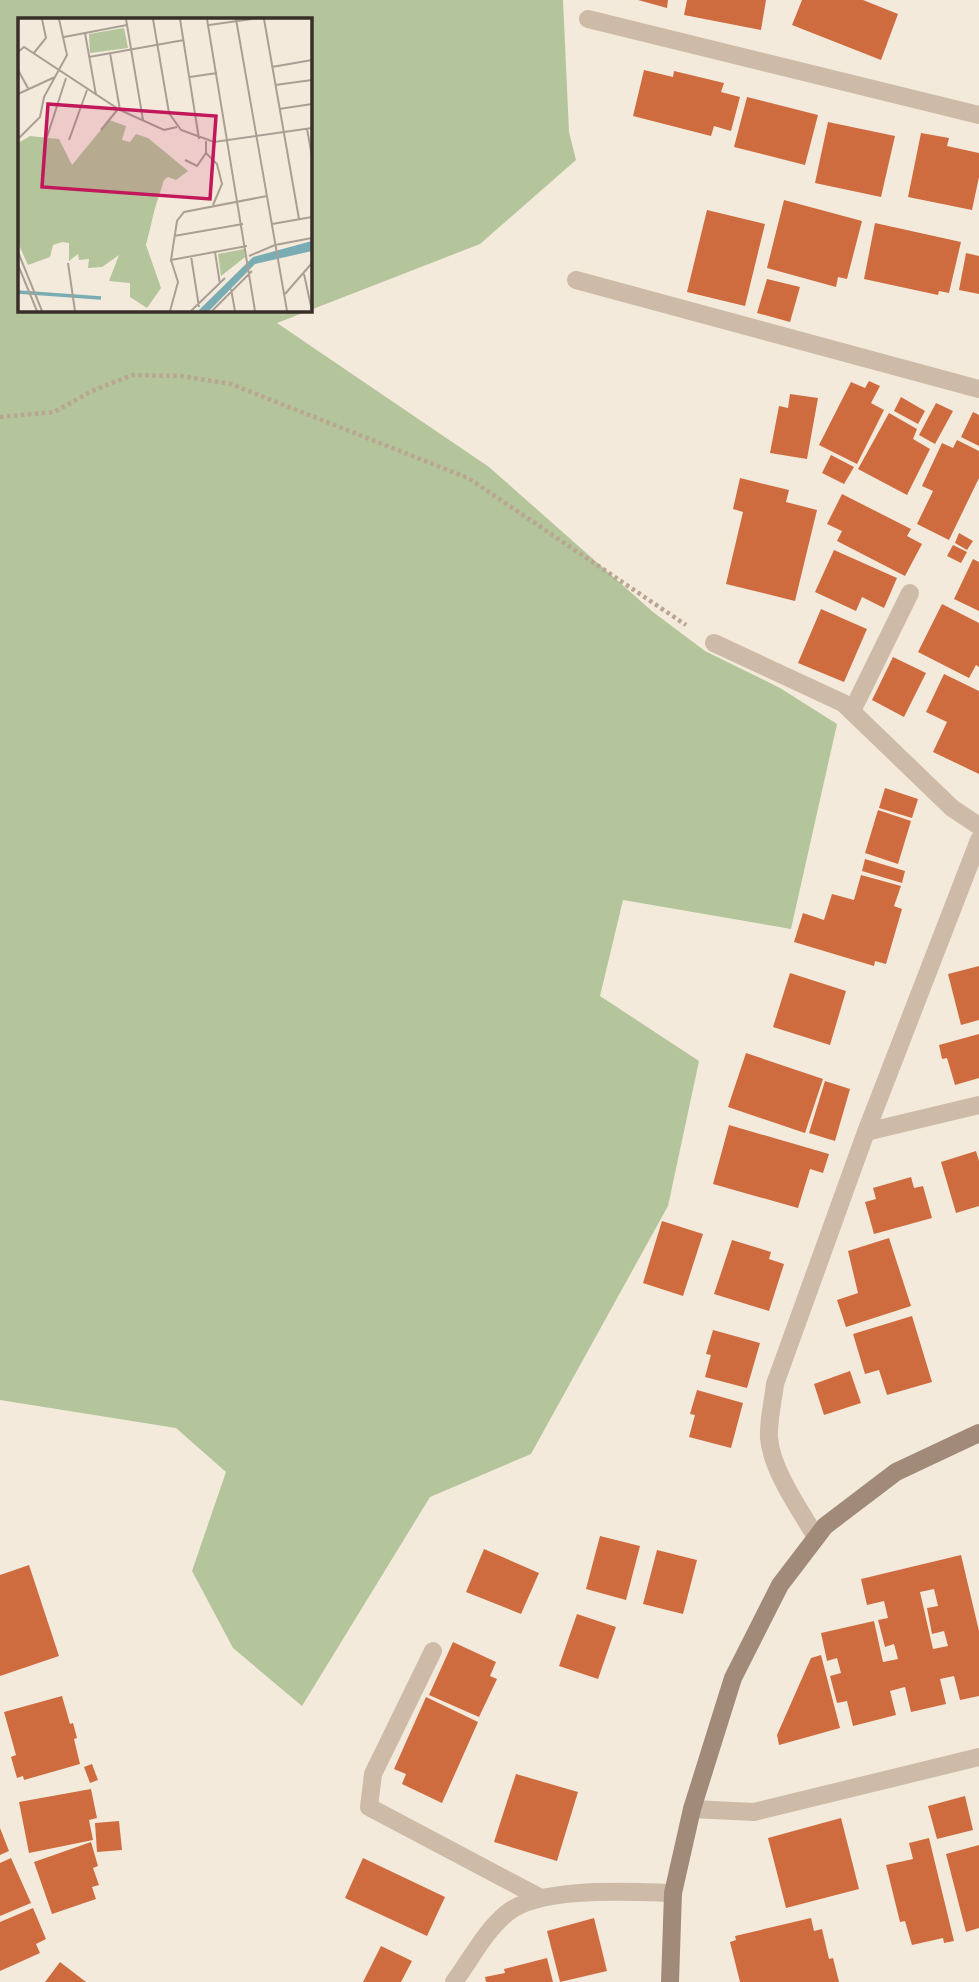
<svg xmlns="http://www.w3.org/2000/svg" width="979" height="1982" font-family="'DejaVu Sans',sans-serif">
	<rect width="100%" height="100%" fill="#f4eadc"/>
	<path fill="#b4c49b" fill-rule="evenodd" d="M0,0H563L569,132L576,160L480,244L277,323L489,467L653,612L705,651L780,688L837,724L791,929L623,900L600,996L699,1061L668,1206L531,1454L430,1497L302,1706L233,1648L192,1571L226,1472L176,1428L0,1400ZM19,19H310V310H19Z"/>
	<g fill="#ce6c40" fill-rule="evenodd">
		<polygon points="638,0 668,0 667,8"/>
		<polygon points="687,0 766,0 761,30 684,15"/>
		<polygon points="802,0 863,0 898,14 881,60 792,25"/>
		<polygon points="644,70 673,77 674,71 724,83 721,92 740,97 731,131 714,126 711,136 633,116"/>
		<polygon points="747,97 818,115 805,165 734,147"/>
		<polygon points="828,122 895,136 881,197 815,183"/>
		<polygon points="921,133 949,138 947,146 979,153 979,177 972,210 908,197"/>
		<polygon points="784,200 862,221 847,279 838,277 836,287 767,268"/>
		<polygon points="707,210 765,224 745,306 687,292"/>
		<polygon points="875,223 961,242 949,293 939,291 938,295 864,279"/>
		<polygon points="966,253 979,256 979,294 959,290"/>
		<polygon points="767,279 800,287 790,322 757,313"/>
		<polygon points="869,381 880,386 871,403 884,410 857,464 819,445 851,382 865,388"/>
		<polygon points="790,394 818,398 807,459 770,453 779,406 788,408"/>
		<polygon points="901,397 925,411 918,424 894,411"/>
		<polygon points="936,403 953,411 935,444 919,435"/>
		<polygon points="973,412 979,415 979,446 961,437"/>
		<polygon points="889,413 917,429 913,439 930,449 907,495 858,469"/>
		<polygon points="957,440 979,451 979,478 949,540 917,524 933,491 922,486 942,443 953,448"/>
		<polygon points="831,455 854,467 844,484 822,473"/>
		<polygon points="740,478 789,490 786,502 817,510 795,601 726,584 743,512 733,509"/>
		<polygon points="842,494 911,529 907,536 922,544 905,576 837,541 842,531 827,524"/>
		<polygon points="959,533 973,541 967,550 955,543"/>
		<polygon points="953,545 967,552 961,563 947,556"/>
		<polygon points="834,550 897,578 884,608 862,597 856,611 815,592"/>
		<polygon points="973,559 979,562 979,611 954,599"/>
		<polygon points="942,604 979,623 979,667 976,665 969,678 918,652"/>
		<polygon points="821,609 867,629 844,682 798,663"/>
		<polygon points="893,657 926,673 904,717 872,700"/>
		<polygon points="944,674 979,691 979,774 933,752 947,722 926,712"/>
		<polygon points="885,788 918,799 912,818 879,808"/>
		<polygon points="878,810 911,821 898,864 865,853"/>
		<polygon points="865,859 905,871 902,883 862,871"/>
		<polygon points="861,875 901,886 894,906 902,909 886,964 875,961 874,966 794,942 803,913 824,920 832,894 854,900"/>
		<polygon points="979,966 979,1020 961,1025 948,974"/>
		<polygon points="790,973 846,991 830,1045 773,1027"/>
		<polygon points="979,1034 979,1078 955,1085 947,1058 942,1059 939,1045"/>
		<polygon points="746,1053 823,1079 805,1133 728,1107"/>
		<polygon points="825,1081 850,1089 835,1141 809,1133"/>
		<polygon points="729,1125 829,1154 823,1173 810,1169 798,1208 713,1184"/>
		<polygon points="976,1151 979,1161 979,1206 956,1213 941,1162"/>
		<polygon points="911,1177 914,1188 923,1186 932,1218 874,1234 865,1202 876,1199 873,1188"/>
		<polygon points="662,1221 703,1234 683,1296 643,1283"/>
		<polygon points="889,1238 911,1306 846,1327 837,1300 858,1293 848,1251"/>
		<polygon points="732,1240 771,1252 769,1259 784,1264 769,1311 714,1294"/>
		<polygon points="912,1316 932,1382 887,1395 879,1370 865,1374 853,1334"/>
		<polygon points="713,1330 760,1343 747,1388 705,1377 711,1355 706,1354"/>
		<polygon points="850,1371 861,1403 824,1415 814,1384"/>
		<polygon points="697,1390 743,1403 731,1448 689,1437 695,1415 690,1414"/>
		<polygon points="600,1536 640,1546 626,1600 586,1589"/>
		<polygon points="484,1549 539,1573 521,1614 466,1592"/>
		<polygon points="657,1550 697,1560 683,1614 643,1604"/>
		<path d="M961,1555L979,1631V1696L960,1700L954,1676L940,1679L946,1704L911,1712L905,1687L890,1691L896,1715L853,1726L847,1701L837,1703L830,1676L841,1673L837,1658L827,1661L821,1633L874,1621L883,1662L898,1659L894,1644L885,1647L878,1620L888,1618L884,1601L867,1605L861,1579ZM934,1589L938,1606L927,1608L932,1634L944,1631L948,1646L933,1649L920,1592Z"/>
		<polygon points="29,1565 59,1656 0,1676 0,1575"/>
		<polygon points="577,1614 616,1627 598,1679 559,1666"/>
		<polygon points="453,1642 496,1662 490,1676 497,1679 479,1717 429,1695"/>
		<polygon points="821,1655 840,1728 779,1745 777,1735 811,1658"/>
		<polygon points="62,1696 70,1724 73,1723 77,1738 74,1739 80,1764 24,1780 23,1776 17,1778 11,1757 16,1755 4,1712"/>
		<polygon points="426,1697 478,1722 442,1803 402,1784 406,1774 394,1769"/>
		<polygon points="92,1764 98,1780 90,1783 84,1767"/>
		<polygon points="516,1774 578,1792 557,1861 494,1842"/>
		<polygon points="91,1789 97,1818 89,1820 93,1840 29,1853 19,1802"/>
		<polygon points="965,1796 973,1830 937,1839 928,1806"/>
		<polygon points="841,1818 859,1889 786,1908 768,1838"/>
		<polygon points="119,1821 122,1850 97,1852 95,1823"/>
		<polygon points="0,1828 9,1851 0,1855"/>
		<polygon points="929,1838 954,1941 944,1943 943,1938 912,1945 905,1921 900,1922 886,1865 913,1859 909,1843"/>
		<polygon points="91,1842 98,1866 93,1868 99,1885 92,1887 96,1899 52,1914 34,1862"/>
		<polygon points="979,1845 979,1928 966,1932 946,1854"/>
		<polygon points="11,1858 31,1903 0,1916 0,1863"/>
		<polygon points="363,1858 445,1897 427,1936 345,1898"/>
		<polygon points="33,1908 46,1939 36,1944 40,1953 0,1971 0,1922"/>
		<polygon points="594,1918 607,1971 560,1982 547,1931"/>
		<polygon points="811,1918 814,1931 822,1929 829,1959 833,1958 839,1982 740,1982 730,1942 736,1940 735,1936"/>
		<polygon points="381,1946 412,1961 401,1982 363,1982"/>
		<polygon points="547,1958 553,1982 486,1982 485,1977 505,1973 504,1969"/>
		<polygon points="60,1962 86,1982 45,1982"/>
	</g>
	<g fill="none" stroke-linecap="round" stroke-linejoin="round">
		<polyline stroke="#b9a591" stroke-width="4.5" stroke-dasharray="3.5 3.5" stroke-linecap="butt" points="0,417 54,412 92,391 132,375 181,376 231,384 468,478 686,625"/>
		<g stroke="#cdbba7" stroke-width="18">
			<polyline points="588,19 979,115"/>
			<polyline points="576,280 979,389"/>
			<polyline points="714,643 843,703 952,808 979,826"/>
			<polyline points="852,711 910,593"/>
			<polyline points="866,1132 979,1105"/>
			<path d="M816,1537C800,1510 772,1471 769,1438C768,1420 773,1402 775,1384L866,1132L979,840"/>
			<polyline points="433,1651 373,1774 369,1807 539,1897"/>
			<polyline points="692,1809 754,1812 979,1757"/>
			<path d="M454,1982C471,1959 485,1931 507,1913C540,1886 631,1892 673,1893"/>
		</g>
		<polyline stroke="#a18a78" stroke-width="18" points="670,1982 673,1893 692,1809 733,1678 780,1585 825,1526 896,1472 979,1433"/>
	</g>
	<g transform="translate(18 18)">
		<rect width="294" height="294" fill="#f4eadc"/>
		<path d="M106,10L110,30L72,35L71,16ZM91,102L108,108L104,122L112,124L118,116L130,120L170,153L158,162L150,159L146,162L137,190L128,227L143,270L129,290L112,279V265L91,263L101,237L84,249L70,250L71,241L61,242L60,236L51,243V225L44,224L35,227L32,239L10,247L0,225V125L12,118L41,121L54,147ZM226,231L227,239L203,258L200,236Z" fill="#b4c49b"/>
		<path d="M294,223V233L237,246L191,293H180L235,239Z" fill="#79adb3"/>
		<path fill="none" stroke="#79adb3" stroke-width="3.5" d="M0,274L83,280"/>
		<path fill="none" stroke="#a99f94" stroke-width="2" d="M108,1L125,102M135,1L151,95L163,112L196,124L294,110M162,1L181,121M189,1L237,293M218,1L269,293M246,1L281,201M191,7L234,1M67,15L78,77M46,19L109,7M0,34L6,29L102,92L146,112L159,109M92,35L102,92M15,36L28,20L24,1M71,39L166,22M254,49L294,42M0,52L11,72M172,59L199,55M257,67L294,62M0,76L37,59M261,91L294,86M289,111L294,138M83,112L100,91M29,119L48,60M0,121L22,99L26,79L49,37L41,1M51,122L69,72M188,123V135L199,146L204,166L195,187M167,142L179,148L188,135M254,206L294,199M156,218L225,206M229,228L153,242L159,203L166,194L249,178M0,234L24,293M197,234L202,266M173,238L181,289M231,238L257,227L294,220M50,245L57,293M0,247L19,293M286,256L294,293M213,271L217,293M267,276L294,245M152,293L160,264L153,242M173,293L207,260M194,293L234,253"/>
		<path fill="#c2185b" fill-opacity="0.15" stroke="#c2185b" stroke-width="3.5" d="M30,86L198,98L192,181L24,169Z"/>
		<rect width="294" height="294" fill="none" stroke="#392e28" stroke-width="3.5"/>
	</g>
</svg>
